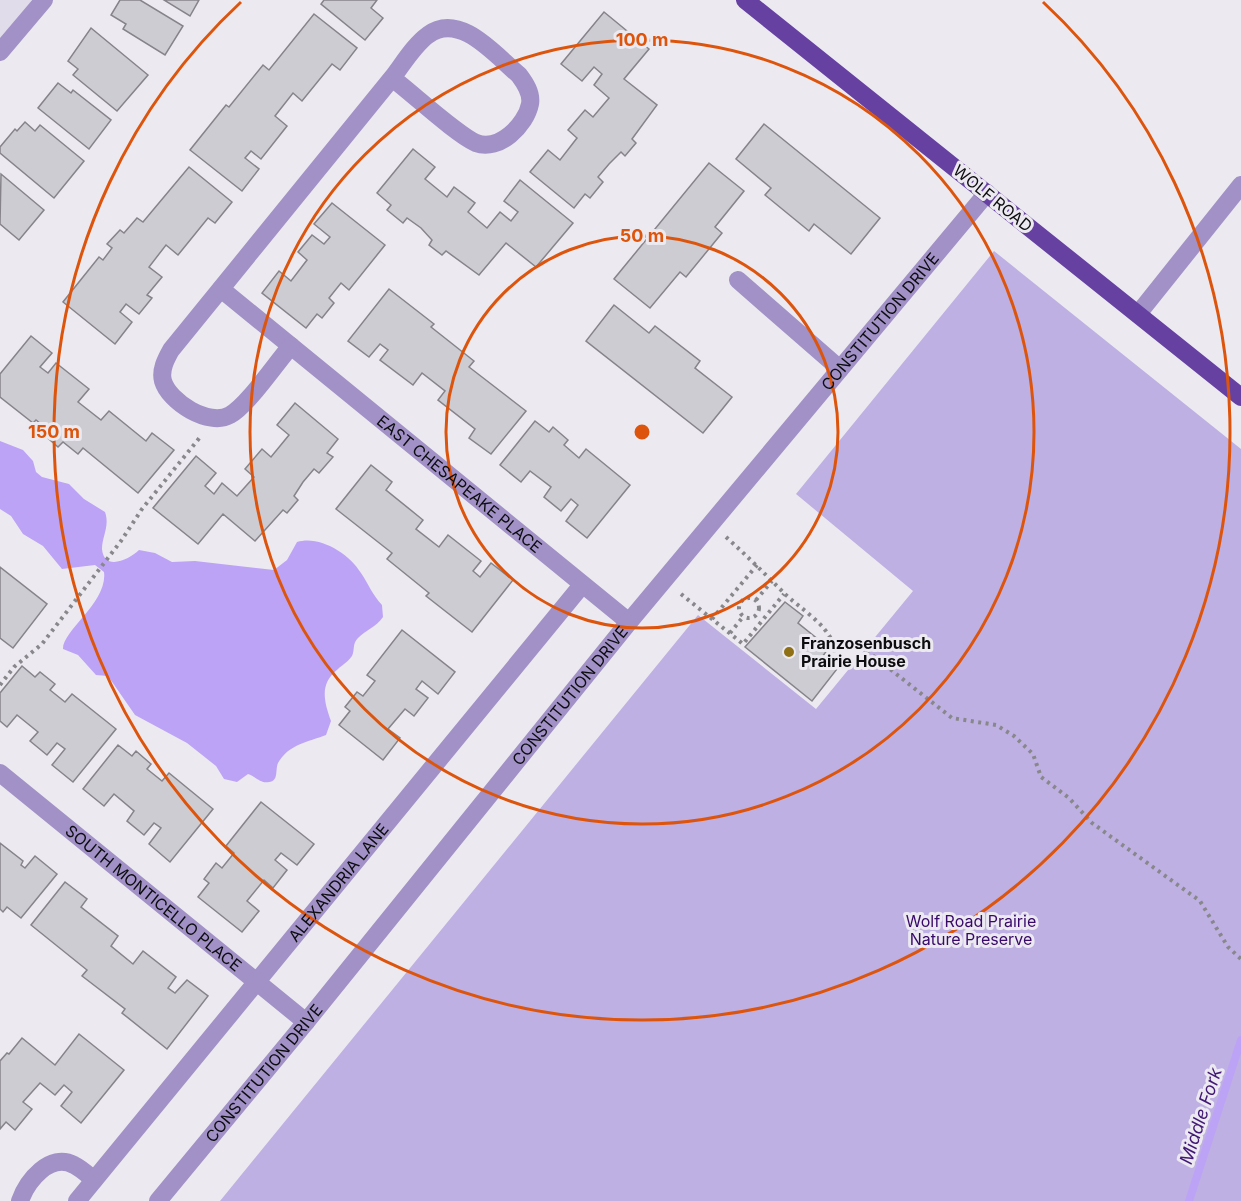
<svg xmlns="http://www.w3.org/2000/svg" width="1241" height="1201" font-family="Inter,sans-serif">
	<rect width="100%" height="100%" fill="#eceaf0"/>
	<polygon fill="#e0dcea" points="0,0 34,0 0,41"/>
	<polygon fill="#beb0e3" points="994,251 1241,449 1241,1201 220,1201 698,615 816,709 913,591 796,494"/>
	<path fill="#bda3f5" d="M0,441L23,450L33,461L36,472L42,477L69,484L84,499L105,512C110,526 102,536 102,549C104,572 130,559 139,550L155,553L172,562L195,561L274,570L287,560L297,542C319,535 349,553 361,573C369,585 372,594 382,605L383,617C376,627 366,630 358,638C352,644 355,650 352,656C348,662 342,665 338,669C319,684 324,701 331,721L326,735C308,742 289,744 278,763C275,770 279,781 269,782C261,784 255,776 248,774L237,782L224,779L216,766L187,743L135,715L108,676L96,675L78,655L63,649C62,631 108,602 104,572L95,565L62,569L43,546L23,534L11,516L0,509Z"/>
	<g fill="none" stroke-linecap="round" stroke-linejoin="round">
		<polyline stroke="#bda3f5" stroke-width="8" points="1189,1201 1241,1040"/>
	</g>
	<g fill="#cdccd2" stroke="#86848a" stroke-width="1.5">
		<polygon points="120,0 140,0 183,26 165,55 123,29 126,24 111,15"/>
		<polygon points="164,0 199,0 190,16"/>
		<polygon points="324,0 377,0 371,8 383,18 365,40 321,4"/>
		<polygon points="604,12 649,49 624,79 657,105 632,139 636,143 625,156 621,152 609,164 598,177 603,182 590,198 585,194 574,208 530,172 548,150 560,160 577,138 568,130 585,110 593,117 609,98 594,85 602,74 594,67 582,81 561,64"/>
		<polygon points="314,14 357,48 340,70 332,64 302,101 293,93 275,116 287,126 261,159 251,151 245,158 259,169 242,191 190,150 226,105 229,107 263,65 269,70"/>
		<polygon points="91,28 148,75 117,111 73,75 78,69 68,61"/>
		<polygon points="58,83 71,93 73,90 111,120 89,149 38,108"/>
		<polygon points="25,122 35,131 40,125 84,161 54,198 0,153 0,147 15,129 17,131"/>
		<polygon points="764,124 880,218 851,254 814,224 809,231 765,195 771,188 736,159"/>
		<polygon points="413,149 435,167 425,179 447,197 454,187 475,203 468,212 487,228 500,212 511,221 518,212 504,201 520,180 573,223 536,267 506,243 479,275 446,251 442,255 429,245 432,240 421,228 407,218 403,223 387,210 391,205 377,193"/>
		<polygon points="709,163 744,191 715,227 722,233 686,277 680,272 650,308 614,279"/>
		<polygon points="189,167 232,202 215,223 208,218 178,255 166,245 149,267 162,277 147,295 152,298 139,314 126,304 120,312 132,322 115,344 63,302 99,257 103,260 112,248 107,244 120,230 124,233 137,218 143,222"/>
		<polygon points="1,174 44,210 19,240 0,224"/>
		<polygon points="332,203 385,245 349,290 341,283 329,298 334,303 322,318 317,314 306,328 262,293 279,271 291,281 307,260 298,252 312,235 324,244 330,237 314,224"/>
		<polygon points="389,289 434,324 431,327 474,361 469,367 526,411 491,454 469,438 475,429 438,400 445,391 422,373 413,385 380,360 388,350 380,344 369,357 348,341"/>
		<polygon points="614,305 649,333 655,326 700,361 695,368 732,397 703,433 586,341"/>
		<polygon points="31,336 52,353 40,367 48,373 56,363 89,389 78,402 101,420 109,411 146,441 152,433 174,450 138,493 83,448 78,454 63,442 58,447 43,434 47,429 36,420 33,423 0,397 0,374"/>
		<polygon points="295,403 338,439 327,453 333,457 319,473 314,469 303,482 294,496 298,500 287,513 283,510 255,541 223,514 198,544 153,508 196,456 216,473 205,486 214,494 222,483 237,496 254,477 245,469 262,449 271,457 289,435 277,425"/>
		<polygon points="535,421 549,432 553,427 568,440 564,445 579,458 586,449 630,485 587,538 566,521 578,505 571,499 561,511 544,497 551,487 530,471 521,482 500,465"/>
		<polygon points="371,465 392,482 386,490 423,520 416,529 439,547 448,535 481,561 473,571 480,577 491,563 513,580 472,632 426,596 429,593 387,559 392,553 336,509"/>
		<polygon points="0,567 47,604 13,648 0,638"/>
		<polygon points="785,602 803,616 798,623 829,648 822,657 828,662 831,659 836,663 833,666 837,669 812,701 745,647"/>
		<polygon points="402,630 455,672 438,694 422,681 416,689 428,698 414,716 405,709 388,729 400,738 383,760 339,725 350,711 345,707 357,692 363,696 375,681 367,675"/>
		<polygon points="22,666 35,677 40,672 55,684 50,690 65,702 72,694 116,729 73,782 52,765 65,749 57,743 47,755 30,741 38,732 17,715 7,727 0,721 0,693"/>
		<polygon points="118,745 132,756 136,751 151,764 147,769 162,781 169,773 213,809 170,862 149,844 161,828 154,823 144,835 127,821 134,811 114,794 104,806 83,789"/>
		<polygon points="261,802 314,844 297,865 281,853 275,860 287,870 273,888 264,880 247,901 259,911 242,932 198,897 209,883 204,879 216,863 222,868 234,853 226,846"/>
		<polygon points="0,843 23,861 21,865 25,868 35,856 57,874 21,918 7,907 3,912 0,909"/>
		<polygon points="65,882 87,899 81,907 118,936 111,946 133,964 143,951 176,977 168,988 175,993 187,980 208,996 167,1049 122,1013 125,1009 82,976 87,970 31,925"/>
		<polygon points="79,1034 124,1070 81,1123 61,1106 72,1092 64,1085 55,1095 40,1083 23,1102 32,1109 15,1130 6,1122 0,1129 0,1061 7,1053 9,1054 22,1038 55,1065"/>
	</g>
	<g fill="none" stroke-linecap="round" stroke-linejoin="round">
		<g stroke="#88878b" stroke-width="4" stroke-dasharray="3 4.5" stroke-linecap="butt">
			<path d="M726,537C746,555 764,573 783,592C798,608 841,631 834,659"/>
			<polyline points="681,594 743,644 784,594"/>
			<circle cx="749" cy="608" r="10"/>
			<polyline points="756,600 772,581"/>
			<polyline points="712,619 757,565"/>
			<polyline points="730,633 743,617"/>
			<polyline points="834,649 848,641 862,647 952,718 996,725 1014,736 1033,754 1041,777 1069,798 1092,823 1200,901 1228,947 1241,959"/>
			<polyline points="0,685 14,667 42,644 121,541 142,509 201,436"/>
		</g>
		<g stroke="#a191c7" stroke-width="18">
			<polyline points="0,52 44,0"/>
			<polyline points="738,280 840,369"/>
			<path id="s1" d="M221,289L629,622"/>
			<polyline points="1138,314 1241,185"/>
			<path d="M291,346C276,363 248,405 230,415C209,427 169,402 163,381C160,370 166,359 171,350L392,78C403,64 414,45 428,35C460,11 496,56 519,75C525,83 532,93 530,104C526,125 499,152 476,143C456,134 412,93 392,78"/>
			<path id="s2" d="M0,773L306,1022"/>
			<path d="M20,1201C27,1181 50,1152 74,1165C82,1169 88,1175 94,1180"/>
			<path id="s3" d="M77,1201L582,585"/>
			<path id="s4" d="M158,1201L306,1022L629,622L987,193"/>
		</g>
		<polyline stroke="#6641a2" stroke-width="18" points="745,0 1241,397"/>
	</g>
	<g fill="none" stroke="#dd550c" stroke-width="3">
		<circle cx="642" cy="432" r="196"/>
		<circle cx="642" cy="432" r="392"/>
		<path d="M1043 2A588 588 0 1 1 241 2"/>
	</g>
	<circle fill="#907015" stroke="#eceaf0" stroke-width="2" cx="789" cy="652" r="6"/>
	<g text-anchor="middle" stroke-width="6" stroke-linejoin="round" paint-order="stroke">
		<g font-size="16" fill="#0d0d0f" stroke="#eceaf0">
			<text transform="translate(993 198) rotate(39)" y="6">WOLF ROAD</text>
			<text dy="6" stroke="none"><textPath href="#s4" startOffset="1138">CONSTITUTION DRIVE</textPath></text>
			<text dy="6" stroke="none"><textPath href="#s1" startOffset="308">EAST CHESAPEAKE PLACE</textPath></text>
			<text dy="6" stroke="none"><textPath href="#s4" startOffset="652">CONSTITUTION DRIVE</textPath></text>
			<text dy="6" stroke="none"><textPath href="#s3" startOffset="412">ALEXANDRIA LANE</textPath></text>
			<text dy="6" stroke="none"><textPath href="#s2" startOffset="198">SOUTH MONTICELLO PLACE</textPath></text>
			<text dy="6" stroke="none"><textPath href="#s4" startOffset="166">CONSTITUTION DRIVE</textPath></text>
		</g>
		<g font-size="16" font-weight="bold" fill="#0d0d0f" stroke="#eceaf0" text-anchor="start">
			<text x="801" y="649">Franzosenbusch<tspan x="801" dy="18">Prairie House</tspan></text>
		</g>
		<g font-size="16" fill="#38096a" stroke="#eceaf0">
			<text x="971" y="927">Wolf Road Prairie<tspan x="971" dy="18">Nature Preserve</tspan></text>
		</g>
		<g font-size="18" font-style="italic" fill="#411876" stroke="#eceaf0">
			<text transform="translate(1201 1116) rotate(-72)" y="6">Middle Fork</text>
		</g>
	</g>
	<circle cx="642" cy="432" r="9" fill="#dd550c" stroke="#eceaf0" stroke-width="3"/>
	<g font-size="18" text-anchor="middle" font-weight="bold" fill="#dd550c" stroke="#eceaf0" stroke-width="6" stroke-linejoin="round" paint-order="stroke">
		<text x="642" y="46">100 m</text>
		<text x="642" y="242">50 m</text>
		<text x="54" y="438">150 m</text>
	</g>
</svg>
